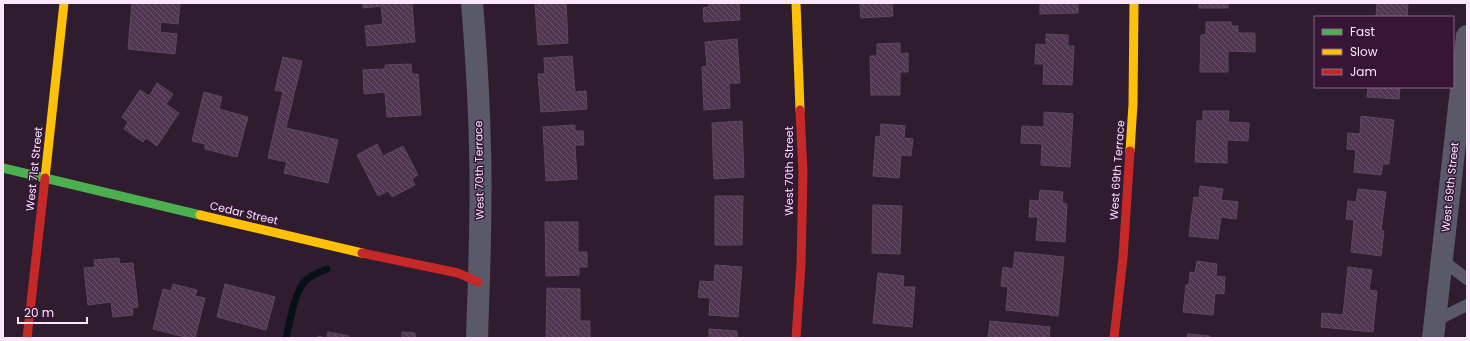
<svg xmlns="http://www.w3.org/2000/svg" width="1470" height="341" font-family="Poppins,sans-serif">
	<defs>
		<pattern id="building-back-hatch" width="6" height="6" patternUnits="userSpaceOnUse"><rect width="6" height="6" fill="#513652"/><path d="M-1 5l2 2M0 0l6 6M5-1l2 2" fill="none" stroke="#6b536c"/></pattern>
	</defs>
	<rect width="100%" height="100%" fill="#2f1d2f"/>
	<g fill="none" stroke-linecap="round" stroke-linejoin="round">
		<path stroke="#041116" stroke-width="7" d="M286,338C290,322 294,293 305,281C311,275 319,272 327,269"/>
	</g>
	<g fill="url(#building-back-hatch)" stroke="#5a4a5a">
		<polygon points="132,3 180,3 178,24 161,22 160,32 177,34 175,54 128,49"/>
		<polygon points="363,3 412,3 415,42 367,46 365,26 383,24 381,6 363,8"/>
		<polygon points="535,3 566,3 568,43 538,45"/>
		<polygon points="709,3 739,3 740,20 704,22 703,8 709,7"/>
		<polygon points="860,3 892,3 893,16 861,18"/>
		<polygon points="1040,3 1078,3 1078,13 1040,14"/>
		<rect x="1199" y="3" width="29" height="5"/>
		<polygon points="1377,3 1408,3 1407,17 1376,17"/>
		<polygon points="1206,22 1231,22 1231,26 1238,26 1238,33 1255,33 1255,52 1228,51 1228,72 1200,72 1201,35 1206,35"/>
		<polygon points="1046,34 1068,35 1068,46 1074,46 1072,85 1043,84 1044,64 1035,64 1036,44 1046,45"/>
		<polygon points="737,39 740,83 729,83 730,108 704,110 702,67 707,66 705,42"/>
		<polygon points="900,43 900,54 908,53 908,72 900,72 900,95 871,95 870,56 877,56 877,44"/>
		<polygon points="572,56 575,92 586,91 587,109 541,112 538,74 545,74 544,58"/>
		<polygon points="283,57 302,61 286,128 338,140 328,183 284,173 287,162 268,158 283,92 275,90"/>
		<polygon points="411,64 412,74 418,74 421,115 387,117 385,92 364,94 363,70 385,69 385,65"/>
		<polygon points="157,83 173,94 166,104 179,113 157,146 146,138 143,142 124,129 128,122 122,117 140,90 149,96"/>
		<polygon points="1368,87 1400,87 1399,99 1367,97"/>
		<polygon points="204,92 222,97 219,109 248,117 237,157 205,149 205,144 192,141"/>
		<polygon points="1203,111 1229,111 1228,122 1249,123 1248,141 1227,140 1227,163 1195,162 1197,121 1203,121"/>
		<polygon points="1044,112 1073,114 1070,167 1041,165 1042,144 1021,143 1022,126 1044,127"/>
		<polygon points="1361,116 1394,120 1389,164 1383,164 1381,175 1354,172 1356,150 1347,149 1348,133 1360,134"/>
		<polygon points="742,121 744,177 714,179 712,123"/>
		<polygon points="881,124 905,126 904,138 913,139 911,156 901,155 899,178 873,176 876,136 880,137"/>
		<polygon points="575,125 575,131 583,131 584,145 575,145 577,179 546,181 543,127"/>
		<polygon points="377,144 383,156 403,146 418,175 412,179 415,185 392,197 388,191 378,196 357,155"/>
		<polygon points="1200,186 1223,189 1221,200 1238,202 1236,219 1221,217 1218,239 1189,236 1194,197 1199,198"/>
		<polygon points="1358,189 1386,192 1381,231 1384,231 1381,256 1351,252 1354,220 1346,219 1348,201 1356,202"/>
		<polygon points="1040,190 1063,192 1062,203 1067,204 1065,242 1036,240 1038,217 1029,217 1030,200 1039,201"/>
		<polygon points="715,196 743,196 742,245 715,245"/>
		<polygon points="873,205 902,206 900,254 872,253"/>
		<polygon points="545,222 578,222 578,252 587,252 587,267 579,267 579,275 546,276"/>
		<polygon points="1015,252 1064,257 1058,316 1006,310 1008,287 1001,286 1003,267 1013,269"/>
		<polygon points="119,258 120,264 133,263 138,307 132,308 133,315 113,317 111,302 88,305 84,268 95,267 94,260"/>
		<polygon points="1197,261 1217,264 1216,276 1225,277 1224,294 1215,293 1213,315 1183,312 1186,285 1189,285 1190,272 1195,273"/>
		<polygon points="715,265 742,267 738,317 709,315 710,298 698,297 700,281 714,282"/>
		<polygon points="1348,267 1372,270 1369,290 1377,291 1373,332 1321,327 1322,313 1343,315"/>
		<polygon points="878,273 904,276 903,287 915,287 912,327 873,323"/>
		<polygon points="173,284 197,290 195,296 205,298 195,338 189,338 153,329 163,289 171,291"/>
		<polygon points="225,284 275,297 266,330 217,317"/>
		<polygon points="547,288 580,289 580,321 590,321 590,338 546,338"/>
		<polygon points="990,321 1050,327 1049,338 988,338"/>
		<polygon points="709,329 737,331 737,338 709,338"/>
		<polygon points="328,332 349,336 348,338 318,338 318,336 327,338"/>
		<polygon points="402,332 415,333 415,338 402,338"/>
		<polygon points="1188,334 1210,336 1210,338 1187,338"/>
	</g>
	<g fill="none" stroke-linecap="round" stroke-linejoin="round">
		<g stroke="#5a596a" stroke-width="12">
			<polyline points="1442,260 1467,279"/>
			<polyline points="1435,321 1467,305"/>
		</g>
		<g stroke="#5a596a" stroke-width="22">
			<path d="M472,3C476,51 479,100 480,149C482,212 479,275 477,338"/>
			<polyline points="1433,338 1467,36"/>
		</g>
		<polyline stroke="#4caf50" stroke-width="9" points="3,168 200,215"/>
		<g stroke="#ffc107" stroke-width="9">
			<polyline points="796,3 800,110"/>
			<polyline points="1130,151 1133,104 1134,3"/>
			<polyline points="45,178 64,3"/>
			<polyline points="200,215 362,253"/>
		</g>
		<g stroke="#c62828" stroke-width="9">
			<polyline points="362,253 458,273 478,282"/>
			<polyline points="27,338 45,178"/>
			<polyline points="796,338 801,265 803,173 800,110"/>
			<polyline points="1114,338 1123,258 1130,151"/>
		</g>
	</g>
	<g text-anchor="middle" stroke-width="3" stroke-linejoin="round" paint-order="stroke">
		<g font-size="11" fill="#fbe6fb" stroke="#361537">
			<text transform="translate(34 169) rotate(-84)" y="4">West 71st Street</text>
			<text transform="translate(479 170) rotate(-91)" y="4">West 70th Terrace</text>
			<text transform="translate(1117 170) rotate(-86)" y="4">West 69th Terrace</text>
			<text transform="translate(789 171) rotate(-90)" y="4">West 70th Street</text>
			<text transform="translate(1450 187) rotate(-84)" y="4">West 69th Street</text>
			<text transform="translate(244 213) rotate(13)" y="4">Cedar Street</text>
		</g>
	</g>
	<rect width="1470" height="341" fill="none" stroke="#fbe6fb" stroke-width="8"/>
	<rect x="1314" y="16" width="140" height="72" fill="#361537" stroke="#856985"/>
	<rect x="1322" y="29" width="20" height="6" fill="#4caf50" stroke="#856985"/>
	<text x="1350" y="36" font-size="12" fill="#fbe6fb">Fast</text>
	<rect x="1322" y="49" width="20" height="6" fill="#ffc107" stroke="#856985"/>
	<text x="1350" y="56" font-size="12" fill="#fbe6fb">Slow</text>
	<rect x="1322" y="69" width="20" height="6" fill="#c62828" stroke="#856985"/>
	<text x="1350" y="76" font-size="12" fill="#fbe6fb">Jam</text>
	<path d="M18 317v6h69v-6" fill="none" stroke="#fbe6fb" stroke-width="2"/>
	<text x="24" y="317" font-size="12" fill="#fbe6fb" stroke="#361537" stroke-width="3" paint-order="stroke">20 m</text>
</svg>
